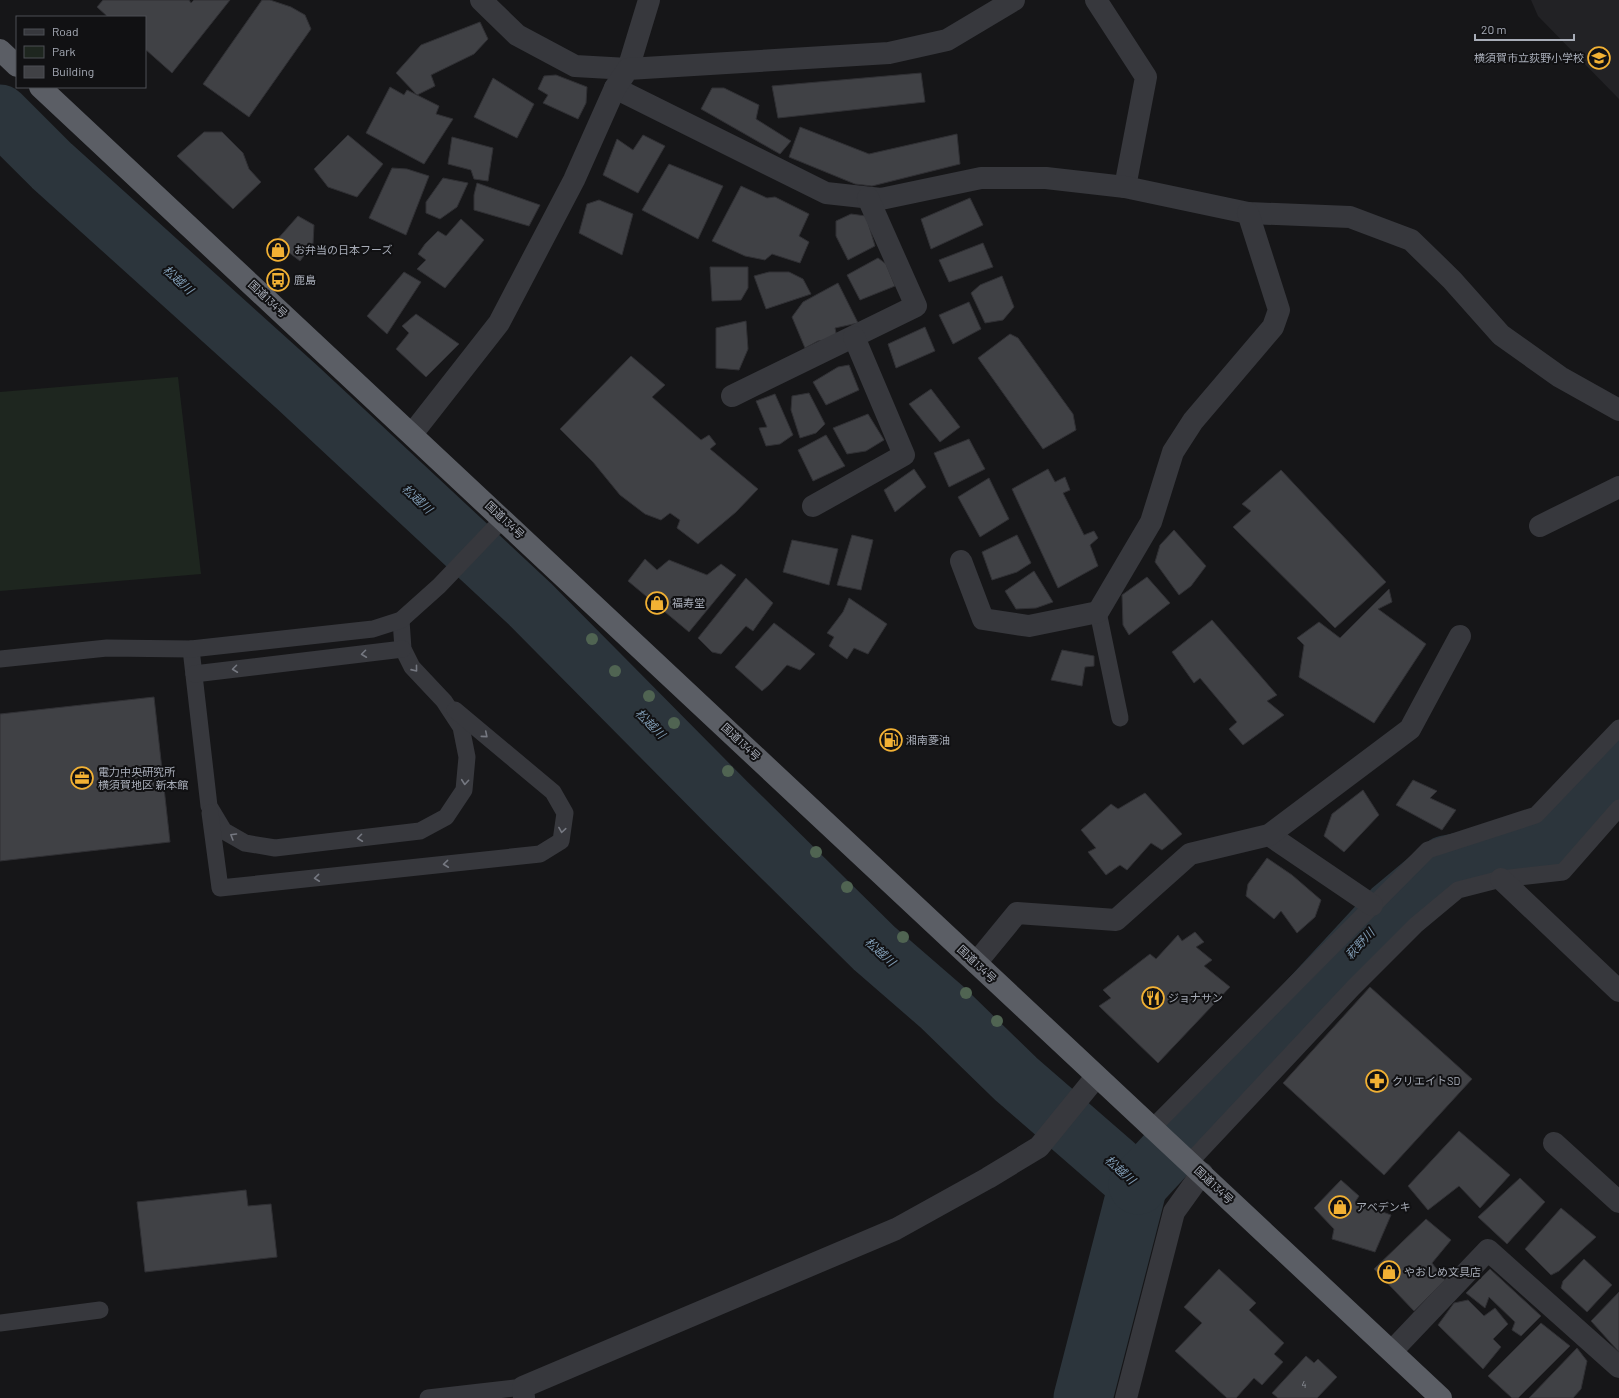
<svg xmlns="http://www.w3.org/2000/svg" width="1619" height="1398" font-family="Barlow,'Noto Sans JP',sans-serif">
	<rect width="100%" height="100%" fill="#161618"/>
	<polygon fill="#222225" points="1531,0 1619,0 1619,99 1538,16"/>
	<polygon fill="#1e261f" points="178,377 201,574 0,591 0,392"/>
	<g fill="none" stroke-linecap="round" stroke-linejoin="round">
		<g stroke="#2c353c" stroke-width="59">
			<polyline points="0,114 52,166 297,387 530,604 727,803 874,948 942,1007 1016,1079 1138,1185 1083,1398"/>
			<polyline points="1138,1185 1392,910 1446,865 1540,846 1571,816 1602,777 1619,761"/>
		</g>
	</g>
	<g fill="#404145" stroke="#303034">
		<polygon points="103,0 189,0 191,3 194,0 230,0 172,73 145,49 145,17 108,17 97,7"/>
		<polygon points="262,0 270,0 291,7 305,15 311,29 249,117 203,84"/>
		<polygon points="480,22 488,39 474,54 431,75 435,86 417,95 396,73 421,45"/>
		<polygon points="921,73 925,102 778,118 772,86"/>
		<polygon points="556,75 587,87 586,103 578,119 543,103 548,95 538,89 544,76"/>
		<polygon points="493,78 534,104 517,138 474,117"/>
		<polygon points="390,87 404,95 407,90 439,106 436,114 453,119 424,164 366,133"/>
		<polygon points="712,88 724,88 759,105 756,119 791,141 780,154 701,109"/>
		<polygon points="800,127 869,154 957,134 960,164 872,186 855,184 789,157"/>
		<polygon points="204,132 222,132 243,153 249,169 261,182 233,209 177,156"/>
		<polygon points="348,135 383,164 357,197 328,187 314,169"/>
		<polygon points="643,135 665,146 638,193 603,175 617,139 633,150"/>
		<polygon points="452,137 493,148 488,181 474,179 471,170 448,164"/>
		<polygon points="669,164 723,186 698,239 642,210"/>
		<polygon points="392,168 407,169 429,176 406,235 369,218"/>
		<polygon points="443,178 468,183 457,207 440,219 426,213 426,202"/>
		<polygon points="477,183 540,205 529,226 474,210 474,195"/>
		<polygon points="741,186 767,198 775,197 809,214 799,236 809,242 800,263 772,254 765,260 745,256 712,241"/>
		<polygon points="970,198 983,225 931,249 921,219"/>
		<polygon points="599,200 633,214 622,255 579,233 587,204"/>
		<polygon points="851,214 866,216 875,246 848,260 836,236 836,221"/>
		<polygon points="298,216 314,225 313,244 300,261 275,242"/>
		<polygon points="461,219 484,240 445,288 417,269 426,260 418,254 425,244 438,231 446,236"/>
		<polygon points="983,243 993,267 949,282 939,260"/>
		<polygon points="878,258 886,264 895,286 860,300 847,275"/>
		<polygon points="710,267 748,267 748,288 741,300 712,301"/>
		<polygon points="404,272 421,282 387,334 367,316"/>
		<polygon points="769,272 789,272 803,279 811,294 766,309 754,276"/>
		<polygon points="1002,276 1014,307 1003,320 985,323 971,293 980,285"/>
		<polygon points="838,283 858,323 835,328 837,338 818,341 805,348 792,317 803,302"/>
		<polygon points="969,302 981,329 953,344 939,315"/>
		<polygon points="416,314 459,344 426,377 396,349 409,333 402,326"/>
		<polygon points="746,321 748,349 739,370 716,368 716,328"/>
		<polygon points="925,327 935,351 896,368 888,344"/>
		<polygon points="1010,334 1018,338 1073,414 1076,430 1043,449 978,358"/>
		<polygon points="631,356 665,385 652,397 701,440 709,435 716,444 710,449 758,489 736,512 698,544 677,528 680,520 670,513 661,520 645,514 620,495 593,462 560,429"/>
		<polygon points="849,365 859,390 826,405 813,382 838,367"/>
		<polygon points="931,389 960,427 940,442 909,404"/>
		<polygon points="809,393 825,424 816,433 800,438 791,410 792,396"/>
		<polygon points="775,394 793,435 780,444 766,446 759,428 767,427 756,401"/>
		<polygon points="868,414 884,440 866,451 847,454 833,428"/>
		<polygon points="826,435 845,466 813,481 798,450"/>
		<polygon points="969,439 985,469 949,487 934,453"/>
		<polygon points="914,469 926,487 895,512 884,490"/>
		<polygon points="1048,469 1055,482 1065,477 1070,490 1063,493 1084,535 1094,531 1098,538 1090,545 1098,566 1058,588 1012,489"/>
		<polygon points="1281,470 1386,582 1335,628 1233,527 1251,511 1242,504"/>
		<polygon points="989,478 1009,519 980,537 958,497"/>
		<polygon points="1174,530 1206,566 1191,586 1179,595 1155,562 1160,545"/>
		<polygon points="852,535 873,540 861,590 837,585"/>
		<polygon points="1017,535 1031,563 1017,572 992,580 982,552"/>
		<polygon points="792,540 838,549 829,585 783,572"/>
		<polygon points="645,559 657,570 669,560 707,575 721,564 736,575 689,632 628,581"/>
		<polygon points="1034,571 1053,602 1036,608 1016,609 1005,591"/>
		<polygon points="1147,577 1170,603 1129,635 1123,625 1122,595"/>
		<polygon points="746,578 773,603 753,631 746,626 721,654 712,652 698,638"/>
		<polygon points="1389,589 1392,602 1378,609 1426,644 1374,723 1299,677 1304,645 1297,638 1319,622 1340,638"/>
		<polygon points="849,598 887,624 868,654 854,648 847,659 829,646 834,637 827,633 843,612"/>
		<polygon points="1212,620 1277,695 1267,701 1284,715 1243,745 1229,729 1237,722 1200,678 1194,683 1172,652"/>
		<polygon points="774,623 815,654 800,670 787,665 769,685 762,691 735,667"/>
		<polygon points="1062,650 1094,656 1094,666 1085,667 1082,686 1051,680"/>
		<polygon points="154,697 170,842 0,861 0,714"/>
		<polygon points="1413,780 1437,791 1430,798 1456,810 1442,830 1396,805"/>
		<polygon points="1363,790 1379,815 1344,852 1324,836 1332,814"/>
		<polygon points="1145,793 1182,834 1162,850 1151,843 1127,870 1120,865 1106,875 1088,852 1096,848 1081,830 1111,804 1118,809"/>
		<polygon points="1267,858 1292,875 1321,900 1315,917 1297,933 1281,911 1274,919 1246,896 1248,884"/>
		<polygon points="1195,932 1204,942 1196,947 1212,960 1204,966 1230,987 1158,1063 1099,1006 1111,998 1103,990 1150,954 1156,959 1178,935 1182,941"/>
		<polygon points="1370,987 1472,1079 1384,1175 1283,1083"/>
		<polygon points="1459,1131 1510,1175 1480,1208 1459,1186 1428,1210 1408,1186"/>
		<polygon points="1520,1178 1545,1202 1507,1244 1478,1217"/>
		<polygon points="1341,1180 1359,1196 1355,1202 1391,1215 1375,1252 1332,1239 1334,1229 1314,1208"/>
		<polygon points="246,1190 248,1206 271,1204 277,1257 145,1272 137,1202"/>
		<polygon points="1561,1208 1596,1237 1559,1271 1551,1275 1525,1249"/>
		<polygon points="1426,1219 1451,1240 1432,1263 1445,1280 1414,1311 1374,1269"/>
		<polygon points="1584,1259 1612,1285 1587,1312 1561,1288 1563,1281"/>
		<polygon points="1219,1269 1256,1303 1249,1310 1284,1343 1274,1354 1283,1362 1262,1385 1254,1378 1236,1398 1227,1398 1175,1351 1202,1323 1184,1307"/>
		<polygon points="1490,1269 1541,1316 1521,1336 1512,1330 1515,1322 1489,1297 1485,1308 1466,1293"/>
		<polygon points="1619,1292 1619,1352 1591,1321"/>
		<polygon points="1468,1300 1484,1316 1495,1308 1508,1324 1493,1339 1501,1347 1483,1369 1438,1325 1454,1303"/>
		<polygon points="1541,1323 1570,1346 1518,1398 1512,1398 1488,1376"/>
		<polygon points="1577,1348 1587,1361 1581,1389 1573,1398 1529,1398"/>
		<polygon points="1306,1356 1314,1363 1318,1359 1337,1377 1317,1398 1278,1398 1272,1393"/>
	</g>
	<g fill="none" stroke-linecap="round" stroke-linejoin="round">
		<g stroke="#37383d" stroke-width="17">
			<polyline points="1098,612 1120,718"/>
			<polyline points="191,649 209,806 224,831 245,843 275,848 420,831 446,817 464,790 467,757 461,727 444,701 412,667 403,649 401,620"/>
			<polyline points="0,659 107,648 191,649 373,629 401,620 439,586 503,519"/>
			<polyline points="194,674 403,649"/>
			<polyline points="210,813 220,888 540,854 561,841 565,813 553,792 455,710"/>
			<polyline points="1152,1128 1428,850 1536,815 1619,728"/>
			<polyline points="1190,1162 1353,988 1416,925 1458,890 1501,879 1563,872 1619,808"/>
			<polyline points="0,1323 100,1310"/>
			<polyline points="428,1398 523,1387"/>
		</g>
		<g stroke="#37383d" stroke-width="22">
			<polyline points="481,0 517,35 575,66 628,69 649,0"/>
			<polyline points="1096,0 1146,77 1125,187"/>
			<polyline points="615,88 826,193 881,199 981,178 1046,178 1125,187 1248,213 1350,217 1411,240 1452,280 1501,335 1560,377 1619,410"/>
			<polyline points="732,396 916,306 868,198"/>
			<polyline points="813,506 904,455 854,337"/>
			<polyline points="1540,526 1619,487"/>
			<polyline points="961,561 983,619 1029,626 1098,612 1151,522 1173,452 1193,421 1273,327 1279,310 1248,213"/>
			<polyline points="1269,835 1372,905"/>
			<polyline points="1501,879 1619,991"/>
			<polyline points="976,963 1017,913 1116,920 1190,854 1269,835 1410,729 1460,636"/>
			<polyline points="1554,1143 1619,1202"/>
			<polyline points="1392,1351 1488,1250 1619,1367"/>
			<polyline points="524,1398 523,1387 896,1229 988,1178 1039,1147 1096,1077"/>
			<polyline points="1126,1398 1174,1212 1202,1173"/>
		</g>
		<polyline stroke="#37383d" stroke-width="22" points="412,434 499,323 574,180 615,88 628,69 889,53 947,40 1014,0"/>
		<g stroke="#5b5e65" stroke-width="22">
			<polyline points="0,50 17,66"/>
			<polyline points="40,87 1441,1398"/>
		</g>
	</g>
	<g fill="#506452">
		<circle cx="592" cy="639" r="6"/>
		<circle cx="615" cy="671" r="6"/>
		<circle cx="649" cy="696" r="6"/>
		<circle cx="674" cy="723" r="6"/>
		<circle cx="728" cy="771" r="6"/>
		<circle cx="816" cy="852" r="6"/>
		<circle cx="847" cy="887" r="6"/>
		<circle cx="903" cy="937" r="6"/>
		<circle cx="966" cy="993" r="6"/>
		<circle cx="997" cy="1021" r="6"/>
	</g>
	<defs><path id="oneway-chevron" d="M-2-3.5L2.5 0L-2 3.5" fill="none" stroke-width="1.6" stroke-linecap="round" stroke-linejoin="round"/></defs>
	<g stroke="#757881">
		<use href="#oneway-chevron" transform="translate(364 654) rotate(173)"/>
		<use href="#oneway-chevron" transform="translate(235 669) rotate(173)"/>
		<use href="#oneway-chevron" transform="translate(415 669) rotate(51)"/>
		<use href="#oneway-chevron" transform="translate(485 735) rotate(40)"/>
		<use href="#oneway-chevron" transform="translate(465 782) rotate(95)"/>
		<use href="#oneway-chevron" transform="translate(562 830) rotate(99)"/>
		<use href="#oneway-chevron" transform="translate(233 836) rotate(-149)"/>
		<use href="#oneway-chevron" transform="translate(360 838) rotate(173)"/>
		<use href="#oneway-chevron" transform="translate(446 864) rotate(174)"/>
		<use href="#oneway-chevron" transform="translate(317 878) rotate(174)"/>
	</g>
	<defs>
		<g id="school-ring" transform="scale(1.15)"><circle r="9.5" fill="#111113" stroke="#f2b134" stroke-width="1.5"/><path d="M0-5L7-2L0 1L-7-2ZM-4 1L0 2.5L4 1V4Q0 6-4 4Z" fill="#f2b134"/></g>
		<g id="shop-ring" transform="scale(1.15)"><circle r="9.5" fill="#111113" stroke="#f2b134" stroke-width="1.5"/><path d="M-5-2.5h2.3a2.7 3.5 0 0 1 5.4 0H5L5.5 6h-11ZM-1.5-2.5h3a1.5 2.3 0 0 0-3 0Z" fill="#f2b134"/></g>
		<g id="bus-ring" transform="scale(1.15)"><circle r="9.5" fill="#111113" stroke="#f2b134" stroke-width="1.5"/><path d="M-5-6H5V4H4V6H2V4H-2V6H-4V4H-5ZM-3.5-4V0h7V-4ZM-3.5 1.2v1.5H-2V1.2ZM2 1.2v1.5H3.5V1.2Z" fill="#f2b134"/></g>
		<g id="fuel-ring" transform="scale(1.15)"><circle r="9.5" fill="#111113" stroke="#f2b134" stroke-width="1.5"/><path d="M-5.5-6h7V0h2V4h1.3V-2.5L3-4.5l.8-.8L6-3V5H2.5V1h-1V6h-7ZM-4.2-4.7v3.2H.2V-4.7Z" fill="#f2b134"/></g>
		<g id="office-ring" transform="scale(1.15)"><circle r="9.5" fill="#111113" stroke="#f2b134" stroke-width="1.5"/><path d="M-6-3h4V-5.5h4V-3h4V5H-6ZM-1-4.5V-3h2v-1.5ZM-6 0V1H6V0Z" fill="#f2b134"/></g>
		<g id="restaurant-ring" transform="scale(1.15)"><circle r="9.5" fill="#111113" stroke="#f2b134" stroke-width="1.5"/><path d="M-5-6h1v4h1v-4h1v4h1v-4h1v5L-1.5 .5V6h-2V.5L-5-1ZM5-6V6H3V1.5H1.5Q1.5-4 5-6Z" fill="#f2b134"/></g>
		<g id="pharmacy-ring" transform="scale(1.15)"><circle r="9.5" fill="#111113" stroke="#f2b134" stroke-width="1.5"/><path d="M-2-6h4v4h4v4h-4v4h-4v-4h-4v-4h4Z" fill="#f2b134"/></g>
	</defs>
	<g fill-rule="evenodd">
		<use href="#school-ring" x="1599" y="58"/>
		<use href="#shop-ring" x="278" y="250"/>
		<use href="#bus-ring" x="278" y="280"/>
		<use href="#shop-ring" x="657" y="603"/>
		<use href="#fuel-ring" x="891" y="740"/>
		<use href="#office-ring" x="82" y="778"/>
		<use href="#restaurant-ring" x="1153" y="998"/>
		<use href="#pharmacy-ring" x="1377" y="1081"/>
		<use href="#shop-ring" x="1340" y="1207"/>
		<use href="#shop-ring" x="1389" y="1272"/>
	</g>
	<g text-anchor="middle" stroke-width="4" stroke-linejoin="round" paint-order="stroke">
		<g font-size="9" fill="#8e929b">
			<text x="1304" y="1388">4</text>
		</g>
		<g font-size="11" fill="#a8adb8" stroke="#111113" text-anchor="start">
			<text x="1584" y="62" text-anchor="end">横須賀市立荻野小学校</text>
			<text x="294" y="254">お弁当の日本フーズ</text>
			<text x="294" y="284">鹿島</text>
			<text x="672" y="607">福寿堂</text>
			<text x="906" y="744">湘南菱油</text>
			<text x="98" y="776">電力中央研究所<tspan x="98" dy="13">横須賀地区 新本館</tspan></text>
			<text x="1168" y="1002">ジョナサン</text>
			<text x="1392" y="1085">クリエイトSD</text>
			<text x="1356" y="1211">アベデンキ</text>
			<text x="1404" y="1276">やおしめ文具店</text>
		</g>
		<g font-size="11" fill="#a8adb8" stroke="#111113">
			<text transform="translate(268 299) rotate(43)" y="4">国道134号</text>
			<text transform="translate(505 520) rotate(43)" y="4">国道134号</text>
			<text transform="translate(741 742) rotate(43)" y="4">国道134号</text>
			<text transform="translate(977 964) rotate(43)" y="4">国道134号</text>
			<text transform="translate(1214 1185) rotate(43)" y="4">国道134号</text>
		</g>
		<g font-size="12" font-style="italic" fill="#7f9bb3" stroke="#111113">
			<text transform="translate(178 280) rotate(42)" y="4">松越川</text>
			<text transform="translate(417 499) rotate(43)" y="4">松越川</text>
			<text transform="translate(650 724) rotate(45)" y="4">松越川</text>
			<text transform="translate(1360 944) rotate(-47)" y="4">萩野川</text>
			<text transform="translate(880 952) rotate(42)" y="4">松越川</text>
			<text transform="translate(1120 1170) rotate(42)" y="4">松越川</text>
		</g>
	</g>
	<rect x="16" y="16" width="130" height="72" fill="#111113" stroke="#4d4f55"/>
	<rect x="24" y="29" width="20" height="6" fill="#37383d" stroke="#4d4f55"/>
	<text x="52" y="36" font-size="12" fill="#a8adb8">Road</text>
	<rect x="24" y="46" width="20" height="12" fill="#1e261f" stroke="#4d4f55"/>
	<text x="52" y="56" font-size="12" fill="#a8adb8">Park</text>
	<rect x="24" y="66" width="20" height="12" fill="#404145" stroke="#4d4f55"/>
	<text x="52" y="76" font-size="12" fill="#a8adb8">Building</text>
	<path d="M1475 34v6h99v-6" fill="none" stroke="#a8adb8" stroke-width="2"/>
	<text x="1481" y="34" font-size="12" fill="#a8adb8" stroke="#111113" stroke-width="3" paint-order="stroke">20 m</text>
</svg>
